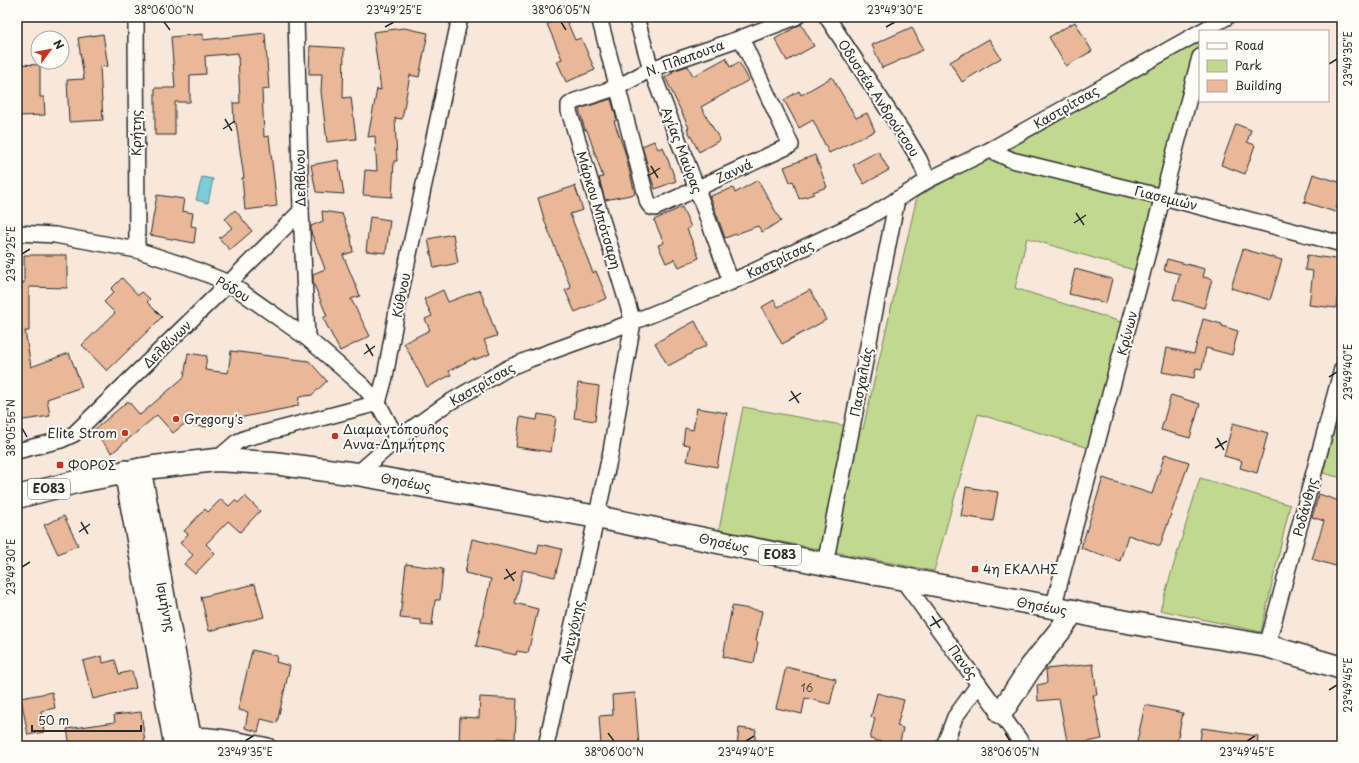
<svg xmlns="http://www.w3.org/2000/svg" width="1359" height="763" font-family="'Playpen Sans',sans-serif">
	<rect width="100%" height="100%" fill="#f7e8db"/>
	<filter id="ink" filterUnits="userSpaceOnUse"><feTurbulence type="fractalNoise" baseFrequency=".025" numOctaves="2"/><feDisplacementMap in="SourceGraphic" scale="8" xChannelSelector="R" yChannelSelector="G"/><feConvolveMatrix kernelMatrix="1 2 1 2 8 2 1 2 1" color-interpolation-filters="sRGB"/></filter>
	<g filter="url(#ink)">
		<g fill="#c1d98f" stroke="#76825d">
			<polygon points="1200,40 1137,271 1027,238 1015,288 1124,323 1089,448 978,414 934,571 719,530 743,407 863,429 917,197"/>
			<polygon points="1342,400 1342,478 1323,473"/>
			<polygon points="1200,478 1290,505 1261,632 1160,610"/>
		</g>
		<polygon fill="#7dccd9" stroke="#5c8c93" points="202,177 213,179 208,203 196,200"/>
		<g fill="#e8b899" stroke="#2b2b2b">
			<polygon points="565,17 575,40 581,38 595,70 566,82 557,61 562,59 547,24"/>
			<polygon points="1075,22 1092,51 1066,66 1049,37"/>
			<polygon points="801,24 814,46 787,61 775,39"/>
			<polygon points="912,27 923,50 882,68 872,45"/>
			<polygon points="404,28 428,33 419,77 410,75 402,119 395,118 397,161 394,161 392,197 363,195 365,170 377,171 375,136 368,137 377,89 381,90 373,32"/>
			<polygon points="265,33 269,89 262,90 264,137 269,136 277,206 245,210 242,178 244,178 236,123 234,123 233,103 240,103 238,53 205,56 206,74 190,75 190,102 175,102 175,135 155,135 155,88 175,88 171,37 203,34 203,40"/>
			<polygon points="103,34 108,66 100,67 103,120 69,122 67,80 84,79 78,38"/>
			<polygon points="989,39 1001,58 962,82 950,62"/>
			<polygon points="310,46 344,48 343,98 351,97 356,139 327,142 321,91 322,74 309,74"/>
			<polygon points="726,58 730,67 739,62 749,80 701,107 720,140 699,152 687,129 689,128 665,77 673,73 672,71 688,66 693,76"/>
			<polygon points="17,64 40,65 40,97 44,97 45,115 19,116"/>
			<polygon points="832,77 856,118 867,113 875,131 829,153 813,120 799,128 784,100 799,91 801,95"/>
			<polygon points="611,99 617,120 614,121 625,152 635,194 605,200 599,178 603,177 587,130 585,130 579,109"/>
			<polygon points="1236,124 1251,130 1247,142 1255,145 1245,174 1221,165"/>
			<polygon points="654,141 658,149 663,147 676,181 655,189 650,175 642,146"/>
			<polygon points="878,151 889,170 864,184 853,165"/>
			<polygon points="815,155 827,187 813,192 814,194 799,199 793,181 790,182 784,167"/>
			<polygon points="338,160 344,194 316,192 311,165"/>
			<polygon points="1313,174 1342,183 1342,190 1335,212 1304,202"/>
			<polygon points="758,180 781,221 762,232 758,226 725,238 710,196 733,188 735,193"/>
			<polygon points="575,186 583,210 570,214 593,273 596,271 607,298 575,312 565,290 571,288 545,222 538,198"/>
			<polygon points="157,195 184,199 182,211 193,213 191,226 196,227 194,243 150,235"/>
			<polygon points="682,207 691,227 687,229 699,258 679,267 675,259 666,263 658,245 664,243 654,220"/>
			<polygon points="235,210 252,231 230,250 219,238 232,228 225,219"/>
			<polygon points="322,211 342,214 351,237 353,252 343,255 360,296 351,299 370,336 340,351 323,318 327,316 313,282 313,274 325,269 311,232 311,226 323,221"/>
			<polygon points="370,217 390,220 386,253 366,251"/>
			<polygon points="453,234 458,263 434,268 428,239"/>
			<polygon points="1243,249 1282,260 1270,300 1231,288"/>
			<polygon points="24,255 67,255 67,288 29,287 29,331 25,331 31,367 69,353 82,387 47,399 50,416 17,421 17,283 24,283"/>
			<polygon points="1307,255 1342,260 1336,308 1309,305 1313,271 1305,270"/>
			<polygon points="1167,259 1205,269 1203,277 1212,279 1204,308 1173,299 1180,274 1164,270"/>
			<polygon points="1075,269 1112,279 1106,303 1069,294"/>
			<polygon points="122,278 138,295 142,292 150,299 147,302 162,317 107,371 82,345 115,313 104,302 114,292 111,289"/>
			<polygon points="443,290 448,302 480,290 497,336 484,340 490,354 474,360 474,358 449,371 451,375 427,387 404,343 430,330 425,319 432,316 424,299"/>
			<polygon points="810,290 826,320 782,344 762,307 774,300 778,307"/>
			<polygon points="1203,319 1222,324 1222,326 1238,331 1232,355 1206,348 1202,369 1196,368 1194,378 1162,372 1167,348 1194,354"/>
			<polygon points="695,321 707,345 668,366 655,343"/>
			<polygon points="231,351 309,361 327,381 312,395 299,397 298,406 229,420 208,418 207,427 183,425 173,433 157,415 112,453 93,431 128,401 140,415 184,377 188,353 207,356 205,370 228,373"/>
			<polygon points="578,383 599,386 595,421 574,418"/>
			<polygon points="1171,395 1200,404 1190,438 1161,430"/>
			<polygon points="697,408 727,413 717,467 687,461 690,445 683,444 685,428 693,430"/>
			<polygon points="538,414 556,417 551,452 516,447 520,417 537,420"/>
			<polygon points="1233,423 1268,433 1257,473 1240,468 1242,461 1224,456"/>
			<polygon points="1165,454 1189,462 1160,546 1128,535 1120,561 1081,548 1103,478 1152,494"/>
			<polygon points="966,487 998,492 993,521 961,516"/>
			<polygon points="1319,494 1342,502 1342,568 1312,559 1324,521 1312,517"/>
			<polygon points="245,496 260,511 240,532 228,521 206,544 215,553 195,574 184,564 193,555 180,543 188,534 184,531 205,509 208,512 221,499 229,506 235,500 238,503"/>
			<polygon points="64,516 78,545 58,554 44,525"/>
			<polygon points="472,539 537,554 539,544 562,549 555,577 523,570 515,603 538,609 528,653 517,651 516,655 476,646 491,579 465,573"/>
			<polygon points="406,564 443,569 440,600 435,600 432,626 421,625 421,620 400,618"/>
			<polygon points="255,584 264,617 209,631 201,597"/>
			<polygon points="732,606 762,611 756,641 758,642 754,663 723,657"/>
			<polygon points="252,650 277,656 276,662 290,666 277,723 261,719 258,732 245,728 248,712 238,710"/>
			<polygon points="102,656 103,663 115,660 119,674 132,671 136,688 93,699 83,661"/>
			<polygon points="1093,664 1097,695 1093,695 1102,739 1068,746 1059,699 1038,701 1037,685 1047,683 1046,669"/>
			<polygon points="786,667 836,679 830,704 805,698 802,714 776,708"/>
			<polygon points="52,692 55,708 41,711 44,732 28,735 21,698"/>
			<polygon points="635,693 639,746 601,746 599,716 613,715 612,695"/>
			<polygon points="877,693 904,700 897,726 903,728 899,746 870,739 875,718 871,717"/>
			<polygon points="480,697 517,699 515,739 498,738 498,746 459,746 460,717 479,718"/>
			<polygon points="1145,705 1183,713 1176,746 1136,746"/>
			<polygon points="141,712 145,742 109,746 70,746 67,729 115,722 114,715"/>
			<polygon points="739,728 756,730 754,746 737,746"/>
			<polygon points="1202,728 1258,736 1257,746 1199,746"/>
		</g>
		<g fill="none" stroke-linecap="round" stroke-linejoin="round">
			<g stroke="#2b2b2b" stroke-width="18">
				<g id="street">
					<polyline points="136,17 137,250"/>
					<polyline points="296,17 301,211 307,338"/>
					<polyline points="599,17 648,203 651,207 655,208 791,145 741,38"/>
					<polyline points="636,17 651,69 697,189 731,282"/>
					<polyline points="827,17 907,139 919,159 928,180"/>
					<polyline points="1202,31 1227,17"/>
					<polyline points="990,150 1012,160 1163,197 1342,244"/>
					<polyline points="17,233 55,235 137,250 186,266 229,283 307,338 363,386 378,403 397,439"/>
					<polyline points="17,451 61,440 74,434 229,283 301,211"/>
					<polyline points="216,460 237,442 246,438 378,403 385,377 398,305 460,17"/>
					<polyline points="357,474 397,439 445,405 508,368 530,359 633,322 731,282 869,217 928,180 990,150 1200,32"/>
					<polyline points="825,564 897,199"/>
					<polyline points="902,579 1024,746"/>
					<polyline points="1053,608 1200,57"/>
					<polyline points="1267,646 1342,369"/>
					<path d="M180,736C210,733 239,740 268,746"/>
					<polyline points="546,746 611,451 633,322 569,111 569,105 575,101 618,87 651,69 741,38 796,17"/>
					<polyline points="944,746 955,717 979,684"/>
				</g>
			</g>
			<g stroke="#2b2b2b" stroke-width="24">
				<g id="secondary">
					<polyline points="140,469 192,746"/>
					<polyline points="125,471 175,746"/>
				</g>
			</g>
			<g stroke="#2b2b2b" stroke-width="25">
				<g id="primary">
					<polyline points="17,497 80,481 154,467 216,460 273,463 357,474 597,517 825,564 1073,611 1098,617 1267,646 1342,668"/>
					<polyline points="1001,713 1031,667 1062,628 1073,611"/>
				</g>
			</g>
			<use href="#street" stroke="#fdfcf7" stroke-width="15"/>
			<use href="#secondary" stroke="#fdfcf7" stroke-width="21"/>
			<use href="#primary" stroke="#fdfcf7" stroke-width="22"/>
		</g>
	</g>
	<path fill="none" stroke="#2b2b2b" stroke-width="1.5" d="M164,22L170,30M561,22L566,30M385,27L394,22M886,27L895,22M1329,64L1337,59M225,119L232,131M223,129L235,121M651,166L658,178M648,176L660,168M1076,213L1084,225M1074,223L1086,215M22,254L30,249M366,344L373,356M364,354L375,346M1329,377L1337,372M791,391L799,403M789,401L801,393M22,428L27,437M1217,438L1224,450M1215,448L1227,441M81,522L88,534M79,532L90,524M22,567L30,562M506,569L514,581M504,579L516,572M932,616L940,628M930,626L942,619M1329,690L1337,685M608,733L614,741M1005,733L1010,741M245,741L253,736M746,741L754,736M1247,741L1255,736"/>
	<g fill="#c8321e" stroke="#fdfcf7" stroke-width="1.5">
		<circle cx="176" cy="419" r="4"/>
		<circle cx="125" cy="433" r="4"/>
		<circle cx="335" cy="436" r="4"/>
		<rect x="56" y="461" width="8" height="8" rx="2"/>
		<rect x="971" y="565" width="8" height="8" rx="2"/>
	</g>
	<g text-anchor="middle" stroke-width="4" stroke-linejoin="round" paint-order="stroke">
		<g font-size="11" fill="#5a4e46">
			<text x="807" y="692">16</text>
		</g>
		<g fill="#fdfcf7" stroke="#6a6a68" stroke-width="1">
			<rect x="28" y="479" width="42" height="20" rx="3"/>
			<rect x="759" y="545" width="42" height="20" rx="3"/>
		</g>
		<g font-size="12" font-weight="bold" fill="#2b2b2b">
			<text x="49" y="493">ΕΟ83</text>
			<text x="780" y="559">ΕΟ83</text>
		</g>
		<g font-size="13" fill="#2b2b2b" stroke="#fdfcf7">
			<text transform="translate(685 58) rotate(-20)" y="5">Ν. Πλαπουτα</text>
			<text transform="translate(879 98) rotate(57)" y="5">Οδυσσέα Ανδρούτσου</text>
			<text transform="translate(1066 107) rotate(-30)" y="5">Καστρίτσας</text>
			<text transform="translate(136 133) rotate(-90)" y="5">Κρήτης</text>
			<text transform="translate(682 150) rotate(69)" y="5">Αγίας Μαύρας</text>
			<text transform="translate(734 171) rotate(-25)" y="5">Ζαννά</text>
			<text transform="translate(300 178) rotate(-91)" y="5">Δελβίνου</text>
			<text transform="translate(1166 198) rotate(14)" y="5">Γιασεμιών</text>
			<text transform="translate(599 210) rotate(73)" y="5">Μάρκου Μπότσαρη</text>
			<text transform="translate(780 259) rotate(-25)" y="5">Καστρίτσας</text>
			<text transform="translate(233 289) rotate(30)" y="5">Ρόδου</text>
			<text transform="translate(401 295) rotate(-78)" y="5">Κύθνου</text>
			<text transform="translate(1127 333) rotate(-75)" y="5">Κρίνων</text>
			<text transform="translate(167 344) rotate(-44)" y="5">Δελβίνων</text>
			<text transform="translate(861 382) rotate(-79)" y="5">Πασχαλιάς</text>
			<text transform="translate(482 384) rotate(-30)" y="5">Καστρίτσας</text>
			<text transform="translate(406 482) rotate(10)" y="5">Θησέως</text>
			<text transform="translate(1305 507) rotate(-75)" y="5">Ροδάνθης</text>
			<text transform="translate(724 543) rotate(12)" y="5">Θησέως</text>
			<text transform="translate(1042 606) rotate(10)" y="5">Θησέως</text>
			<text transform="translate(166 607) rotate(79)" y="5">Ισμήνης</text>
			<text transform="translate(572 632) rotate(-78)" y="5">Αντιγόνης</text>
			<text transform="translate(963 662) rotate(54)" y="5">Πανός</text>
		</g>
		<g font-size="13" fill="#2b2b2b" stroke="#fdfcf7" text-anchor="start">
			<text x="184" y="424">Gregory's</text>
			<text x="343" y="434">Διαμαντόπουλος<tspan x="343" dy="15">Αννα-Δημήτρης</tspan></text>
			<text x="117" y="438" text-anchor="end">Elite Strom</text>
			<text x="68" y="470">ΦΟΡΟΣ</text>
			<text x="983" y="574">4η ΕΚΑΛΗΣ</text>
		</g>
	</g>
	<rect width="1359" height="763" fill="none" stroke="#fdfcf7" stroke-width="44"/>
	<rect x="1199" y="30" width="130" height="72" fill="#fdfcf7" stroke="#a9a8a5"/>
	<rect x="1207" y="43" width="20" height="6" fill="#fdfcf7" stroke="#a9a8a5"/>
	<text x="1235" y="50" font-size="12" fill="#2b2b2b">Road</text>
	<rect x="1207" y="60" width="20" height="12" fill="#c1d98f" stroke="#a9a8a5"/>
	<text x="1235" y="70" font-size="12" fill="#2b2b2b">Park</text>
	<rect x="1207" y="80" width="20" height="12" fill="#e8b899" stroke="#a9a8a5"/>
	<text x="1235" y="90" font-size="12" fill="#2b2b2b">Building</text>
	<g transform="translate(50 50) rotate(58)"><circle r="19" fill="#fdfcf7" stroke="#a9a8a5"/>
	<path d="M0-3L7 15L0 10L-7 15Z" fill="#c8321e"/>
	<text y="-6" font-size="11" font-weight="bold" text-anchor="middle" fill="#2b2b2b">N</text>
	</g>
	<path d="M32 725v6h109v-6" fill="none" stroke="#2b2b2b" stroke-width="2"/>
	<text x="38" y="725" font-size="12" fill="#2b2b2b" stroke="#fdfcf7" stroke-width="3" paint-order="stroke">50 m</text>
	<rect x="22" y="22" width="1315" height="719" fill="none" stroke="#2b2b2b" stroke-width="1.5"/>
	<g font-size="10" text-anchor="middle" fill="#2b2b2b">
		<text x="164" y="14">38°06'00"N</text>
		<text x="394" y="14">23°49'25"E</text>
		<text x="561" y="14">38°06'05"N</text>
		<text x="895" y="14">23°49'30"E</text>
		<text transform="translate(1348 59) rotate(-90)" y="4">23°49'35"E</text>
		<text transform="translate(11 254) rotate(-90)" y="4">23°49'25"E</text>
		<text transform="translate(1348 372) rotate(-90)" y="4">23°49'40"E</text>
		<text transform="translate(11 428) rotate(-90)" y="4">38°05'55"N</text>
		<text transform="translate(11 567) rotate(-90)" y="4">23°49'30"E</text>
		<text transform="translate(1348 685) rotate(-90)" y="4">23°49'45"E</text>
		<text x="245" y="756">23°49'35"E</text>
		<text x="614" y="756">38°06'00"N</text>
		<text x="746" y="756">23°49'40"E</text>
		<text x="1010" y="756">38°06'05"N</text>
		<text x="1247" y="756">23°49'45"E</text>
	</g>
</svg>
